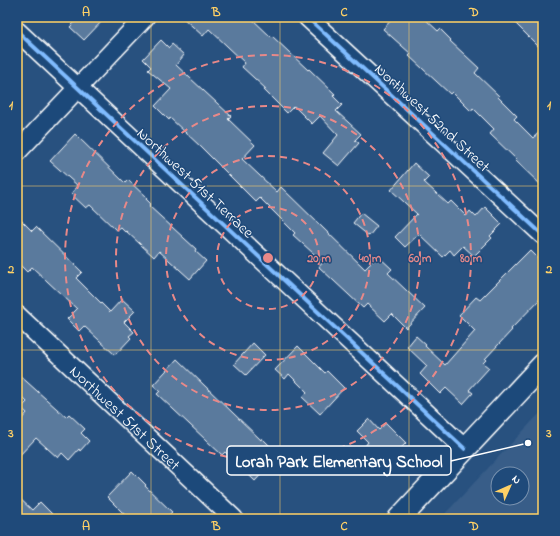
<svg xmlns="http://www.w3.org/2000/svg" width="560" height="536" font-family="'Indie Flower',sans-serif">
	<rect width="100%" height="100%" fill="#28517f"/>
	<filter id="ink" filterUnits="userSpaceOnUse"><feTurbulence type="fractalNoise" baseFrequency=".025" numOctaves="2"/><feDisplacementMap in="SourceGraphic" scale="8" xChannelSelector="R" yChannelSelector="G"/><feConvolveMatrix kernelMatrix="1 2 1 2 8 2 1 2 1" color-interpolation-filters="sRGB"/></filter>
	<g filter="url(#ink)">
		<path fill="#375d88" fill-rule="evenodd" d="M541,412H543V519H440ZM498,474H522V498H498Z"/>
		<g fill="#5a7a9d" stroke="#fff">
			<polygon points="80,17 106,17 84,40 70,27"/>
			<polygon points="182,17 250,17 271,37 272,36 308,70 309,69 335,94 333,96 342,105 336,111 361,134 355,140 359,143 339,166 323,153 338,135 320,116 312,124 294,106 287,113 264,90 266,89 242,67 245,63 209,29 203,36"/>
			<polygon points="394,17 423,17 438,31 440,29 451,40 450,41 479,68 475,73 499,96 498,97 517,116 514,119 533,138 543,129 543,187 516,161 517,160 490,134 494,129 473,108 471,111 452,92 450,94 409,56 411,54 383,29"/>
			<polygon points="509,17 543,17 543,51"/>
			<polygon points="161,40 169,48 172,44 184,55 176,65 231,116 228,119 255,145 242,159 277,192 281,187 365,269 378,256 392,269 388,273 425,308 406,328 392,314 385,321 367,304 363,308 319,267 323,262 293,235 295,233 260,198 256,202 201,147 170,118 169,120 155,106 171,89 148,70 151,67 143,59"/>
			<polygon points="75,134 125,183 128,180 147,198 146,199 151,204 149,206 196,249 195,251 206,261 190,279 159,251 154,257 126,231 125,232 120,227 116,230 90,205 86,208 71,194 78,186 50,161"/>
			<polygon points="414,163 429,177 424,182 448,204 451,201 466,216 470,211 476,217 485,207 502,224 490,236 492,238 474,256 463,246 454,255 450,250 443,257 419,234 405,247 395,237 417,214 391,190"/>
			<polygon points="361,213 377,226 369,236 353,223"/>
			<polygon points="17,216 32,231 36,227 82,272 76,278 110,312 122,299 135,311 124,322 134,332 129,336 131,338 115,355 84,326 79,331 67,319 77,309 32,267 27,272 17,262"/>
			<polygon points="530,250 543,263 543,296 511,329 512,330 485,359 486,360 483,363 489,368 469,390 473,393 463,404 446,388 440,394 420,374 427,366 407,347 416,336 426,345 425,346 445,365 475,331 459,315 476,297 480,300"/>
			<polygon points="253,343 265,355 246,375 234,364"/>
			<polygon points="298,346 325,373 327,371 344,388 320,414 302,397 307,392 289,374 285,379 275,370"/>
			<polygon points="177,359 261,440 262,438 279,455 255,481 225,452 222,455 157,394 160,391 153,385"/>
			<polygon points="17,373 66,417 69,414 85,429 81,433 89,441 80,451 79,449 69,460 62,453 58,458 36,438 17,458 17,424 27,413 21,408 27,402 17,392"/>
			<polygon points="369,419 379,430 386,423 406,443 385,465 365,446 368,442 357,431"/>
			<polygon points="132,471 146,485 145,486 172,512 165,519 129,519 107,497"/>
			<polygon points="17,496 32,510 40,502 57,519 17,519"/>
		</g>
		<g fill="none" stroke-linecap="round" stroke-linejoin="round">
			<g stroke="#fff" stroke-width="21">
				<g id="street">
					<polyline points="307,17 543,235"/>
					<polyline points="17,31 465,449"/>
					<polyline points="17,152 145,17"/>
					<path id="s1" d="M17,315L234,519"/>
				</g>
			</g>
			<g stroke="#fff" stroke-width="25">
				<polyline id="secondary" points="399,519 543,365"/>
			</g>
			<use href="#street" stroke="#1f4a7a" stroke-width="18"/>
			<use href="#secondary" stroke="#1f4a7a" stroke-width="22"/>
			<g stroke="#1f4a7a" stroke-width="6">
				<g id="cycleway">
					<polyline points="307,17 543,235"/>
					<polyline points="17,31 465,449"/>
				</g>
			</g>
			<use href="#cycleway" stroke="#80bcff" stroke-width="4"/>
		</g>
	</g>
	<path fill="none" stroke="#ffd166" stroke-width="1" stroke-opacity="0.55" d="M151,17V519M280,17V519M409,17V519M17,186H543M17,350H543"/>
	<g fill="none" stroke="#e88989" stroke-width="2" stroke-dasharray="7 5">
		<circle cx="268" cy="258" r="51"/>
		<circle cx="268" cy="258" r="102"/>
		<circle cx="268" cy="258" r="152"/>
		<circle cx="268" cy="258" r="203"/>
	</g>
	<g text-anchor="middle" stroke-width="3" stroke-linejoin="round" paint-order="stroke">
		<g font-size="16" fill="#fff" stroke="#1f4a7a">
			<text transform="translate(433 117) rotate(43)" y="6">Northwest 52nd Street</text>
			<text transform="translate(196 182) rotate(43)" y="6">Northwest 51st Terrace</text>
			<text dy="6" stroke="none"><textPath href="#s1" startOffset="149">Northwest 51st Street</textPath></text>
		</g>
	</g>
	<circle cx="268" cy="258" r="6" fill="#e88989" stroke="#1f4a7a" stroke-width="2"/>
	<g font-size="12" text-anchor="middle" font-weight="bold" fill="#e88989" stroke="#1f4a7a" stroke-width="3" stroke-linejoin="round" paint-order="stroke">
		<text x="319" y="262">20 m</text>
		<text x="370" y="262">40 m</text>
		<text x="420" y="262">60 m</text>
		<text x="471" y="262">80 m</text>
	</g>
	<path fill="none" stroke="#fff" stroke-width="1.5" d="M528 443L451 461"/>
	<circle fill="#fff" stroke="#1f4a7a" stroke-width="1.5" cx="528" cy="443" r="4"/>
	<rect fill="#1f4a7a" stroke="#fff" stroke-width="1.5" x="227" y="446" width="224" height="29" rx="4"/>
	<g font-size="17" text-anchor="middle" font-weight="bold" fill="#fff">
		<text x="339" y="467">Lorah Park Elementary School</text>
	</g>
	<rect width="560" height="536" fill="none" stroke="#1f4a7a" stroke-width="44"/>
	<g transform="translate(510 486) rotate(45)"><circle r="19" fill="#1f4a7a" stroke="#7992af"/>
	<path d="M0-3L7 15L0 10L-7 15Z" fill="#ffd166"/>
	<text y="-6" font-size="11" font-weight="bold" text-anchor="middle" fill="#ffffff">N</text>
	</g>
	<rect x="22" y="22" width="516" height="492" fill="none" stroke="#ffd166" stroke-width="1.5"/>
	<g font-size="13" text-anchor="middle" font-weight="bold" fill="#ffd166">
		<text x="86" y="16">A</text>
		<text x="216" y="16">B</text>
		<text x="344" y="16">C</text>
		<text x="474" y="16">D</text>
		<text x="11" y="109">1</text>
		<text x="549" y="109">1</text>
		<text x="11" y="273">2</text>
		<text x="549" y="273">2</text>
		<text x="11" y="437">3</text>
		<text x="549" y="437">3</text>
		<text x="86" y="530">A</text>
		<text x="216" y="530">B</text>
		<text x="344" y="530">C</text>
		<text x="474" y="530">D</text>
	</g>
</svg>
